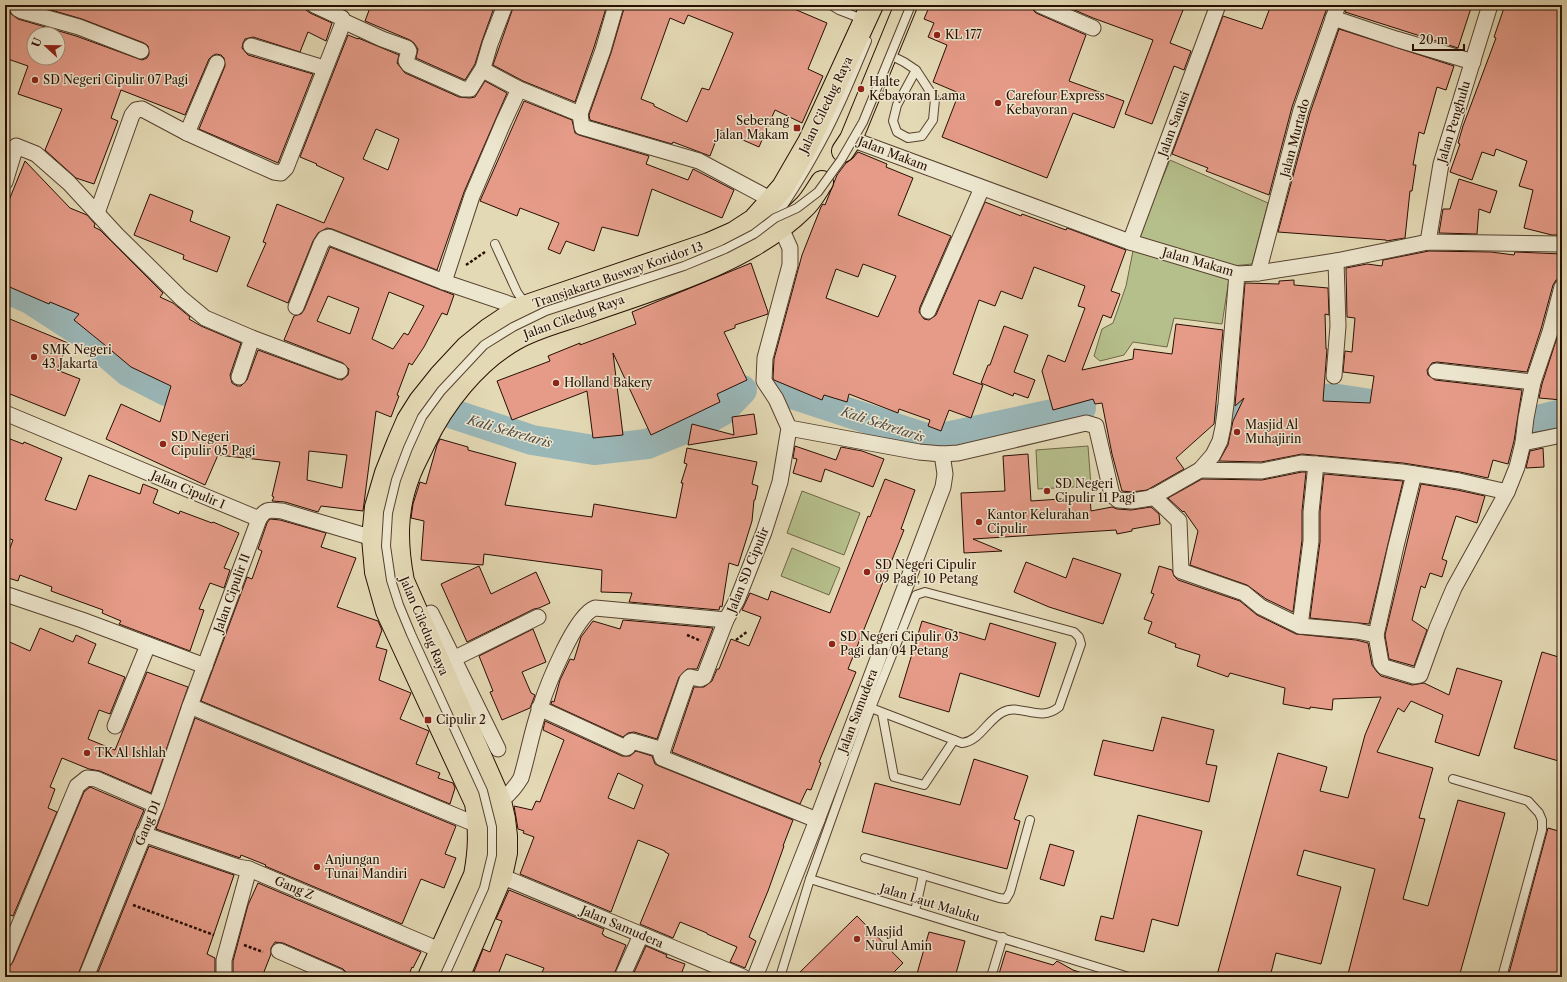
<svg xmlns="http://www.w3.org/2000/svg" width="1567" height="982" font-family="'Libre Caslon Text',serif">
	<rect width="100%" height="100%" fill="#e3d9b4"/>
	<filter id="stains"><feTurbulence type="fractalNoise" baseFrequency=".005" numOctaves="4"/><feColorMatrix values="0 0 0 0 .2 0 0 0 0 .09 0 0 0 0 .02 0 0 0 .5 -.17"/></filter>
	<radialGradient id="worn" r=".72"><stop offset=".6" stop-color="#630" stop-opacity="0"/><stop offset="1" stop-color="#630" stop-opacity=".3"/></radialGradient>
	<g fill="#b5bf8b" stroke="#6e6646">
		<polygon points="1170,160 1268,203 1252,264 1232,266 1138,237"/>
		<polygon points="1133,251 1229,279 1222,324 1174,318 1167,347 1133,342 1124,355 1100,361 1094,356 1102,329 1113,323 1126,286"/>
		<polygon points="1088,446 1091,486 1038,489 1036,450"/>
		<polygon points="802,491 860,513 844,555 787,533"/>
		<polygon points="792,548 840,568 829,595 781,576"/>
	</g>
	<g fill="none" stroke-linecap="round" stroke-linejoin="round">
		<g stroke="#9ab7b8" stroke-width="30">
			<polyline points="5,288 30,299 87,336 129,372 166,391 209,399"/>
			<polyline points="780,390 932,440 1081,408"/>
			<polyline points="1229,413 1253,412 1296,398 1338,399 1404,409"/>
			<polyline points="453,414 532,440 594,450 647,444 704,421 722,411 742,390"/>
			<polyline points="1475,424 1516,425 1562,414"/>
		</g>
	</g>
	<g fill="#e59b88" stroke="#280e02" fill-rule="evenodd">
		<path d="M5,5H7L10,13L18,19L76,36L142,60L147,58L149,54L148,46L144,43L82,19L34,5H305L306,10L310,13L332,23L326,41L308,32L300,52L253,37L245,39L243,43L242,48L248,55L313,74L278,163L199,129L225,66L224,58L221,55L216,54L212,56L209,59L185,115L121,90L111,118L118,121L94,184L76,178L45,150L62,109L18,94L28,66L5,58ZM34,34H58V58H34Z"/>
		<polygon points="371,5 495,5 482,41 475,64 465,80 416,58 418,49 414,43 410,40 365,21"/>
		<polygon points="514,5 607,5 594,47 575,102 523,81 493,65"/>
		<path d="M625,5H785L827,23L808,69L823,76L802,123L775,110L759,147L720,130L710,156L673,142L672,144L590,120L589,115L611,53ZM688,15L733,33L709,90L702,88L687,122L654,106V104L641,99L670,18L684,24Z"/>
		<polygon points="930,5 1031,5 1033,10 1036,13 1086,35 1069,81 1124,101 1114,128 1073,113 1047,178 942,137 959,93 933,82 947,45 928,37 934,23 924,19"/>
		<polygon points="1063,5 1185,5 1170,43 1191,51 1184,70 1174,66 1152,124 1125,114 1153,40 1093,18"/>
		<polygon points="1271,5 1328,5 1292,107 1269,195 1206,171 1208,168 1172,154 1223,16 1262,29"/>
		<polygon points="1347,5 1472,5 1458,48 1345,12"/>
		<polygon points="1505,5 1562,5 1562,222 1559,235 1552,235 1524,228 1533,190 1519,186 1527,161 1496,149 1494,156 1482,152 1472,180 1450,172 1460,144 1458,143 1463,126 1496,38 1494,37"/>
		<polygon points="1339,29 1454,66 1446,90 1437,87 1424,134 1419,132 1413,165 1416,165 1412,191 1410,191 1405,238 1386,241 1386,240 1278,232 1310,113"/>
		<path d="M348,35L358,39V38L399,55L397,63L405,73L459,97L470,98L475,97L485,81L507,93L464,192L437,270L332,229L327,228L318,233L313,241L288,303L247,286L266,243L263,242L277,204L324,223L344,178L316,165L317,164L300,157ZM376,129L399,139L388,170L363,159Z"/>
		<polygon points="524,101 572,120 575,133 579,135 649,156 646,164 688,180 693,169 734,190 722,218 652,189 638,236 602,227 594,251 566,241 560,254 548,249 559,223 520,208 517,216 480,201"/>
		<path d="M858,152L887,164L886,167L913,178L898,215L951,236L920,307L919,312L924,319L929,320L936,315L985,202L1021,216L1022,214L1066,230L1067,228L1126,250L1111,291L1120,294L1111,318L1103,315L1082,370L1133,359L1134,349L1172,354L1176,324L1223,330L1214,424L1176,458L1184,469L1147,490L1132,492L1122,491L1112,454L1102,403L1095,404L1093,399L1053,410L1042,371L1048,355L1065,362L1085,308L1078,306L1085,286L1034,267L1022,299L1001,291L995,306L979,300L953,374L983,385L971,418L949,410L941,431L928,426L930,420L899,409L898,413L849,394L847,402L824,395L822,400L774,380L773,378L774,359L802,255L821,207L823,204L825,205L837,175L846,163L853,158ZM863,264L896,276L878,317L826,298L836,269L858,277Z"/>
		<path d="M25,161L70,208L87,215L95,224L94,227L100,230L163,293L160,297L173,303L190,317L189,319L201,326L241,343L230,375L232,383L237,386H241L247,380L258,350L337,379L342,380L348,375L349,369L343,363L284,340L294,316L301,314L304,310L330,247L454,295L447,315L442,313L424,347L412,365L409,363L397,395L399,396L391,417L376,411L363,511L321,506L318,512L285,502L272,501L274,497L272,496L280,462L218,455L205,485L106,439L121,404L160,422L171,386L131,367L106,346L74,320L79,314L50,302L49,304L5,285V210ZM389,292L424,306L408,335L404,333L393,349L372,339ZM328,296L359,308L350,334L317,321ZM309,451L347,455L342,488L307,480Z"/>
		<polygon points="1459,179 1497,191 1490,213 1479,209 1477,234 1439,233 1443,209 1450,209"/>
		<polygon points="150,194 193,211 190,221 230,237 217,272 183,259 184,255 134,235"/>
		<polygon points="1429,251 1491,252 1514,255 1515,252 1562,254 1562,278 1556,280 1553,285 1541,329 1527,372 1437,362 1432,363 1427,370 1428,375 1435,380 1522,390 1514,441 1508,464 1493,460 1488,478 1460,472 1403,463 1302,454 1261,462 1219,461 1228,445 1233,421 1244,398 1235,406 1245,283 1279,284 1279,281 1294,280 1294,285 1328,288 1329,315 1325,314 1326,349 1327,349 1323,401 1370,403 1374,376 1343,372 1345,351 1352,352 1355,318 1347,317 1346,268 1367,264 1382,266 1383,260"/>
		<polygon points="751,263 768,312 768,314 735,325 735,328 724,332 747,380 717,394 720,402 651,435 613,353 623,435 593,438 587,391 512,420 497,381 550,361 548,356 580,343 580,345 636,324 632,312"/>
		<polygon points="5,317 68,343 57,370 80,379 65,416 5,392"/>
		<polygon points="1562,322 1562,400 1539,398 1542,384"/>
		<polygon points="1004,326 1028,335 1014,372 1035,380 1028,398 1014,393 1013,396 981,383 988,365 990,365"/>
		<polygon points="754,414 757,434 688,445 692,424 734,435 732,417"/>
		<polygon points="5,437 23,444 24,442 62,458 45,500 76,510 89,475 140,494 143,484 158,490 153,503 179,514 180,511 212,523 213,522 239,533 224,568 230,570 224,588 210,583 199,609 204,610 190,651 119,624 121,621 102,613 103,610 51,591 52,587 20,575 18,581 5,577 5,561 13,540 5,537"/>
		<polygon points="440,439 468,447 468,450 516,463 505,505 592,517 594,504 676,518 683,483 681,483 687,464 684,463 687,448 757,462 752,484 758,486 755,500 754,500 752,521 738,566 729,563 722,607 720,606 719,610 629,602 632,593 601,592 602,570 484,554 483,565 421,560 424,521 411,518 413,504 420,482 426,484 437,445"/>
		<polygon points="795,446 836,460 841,447 862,451 884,459 873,487 825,469 821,482 793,473 797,459 793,458"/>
		<polygon points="1543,448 1544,467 1526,468 1530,451"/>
		<polygon points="1028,454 1031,501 1090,497 1091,511 1112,507 1117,509 1131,510 1151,507 1159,514 1160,524 1132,529 1132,531 1117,534 1116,530 973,539 1002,551 964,553 961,493 1005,491 1003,456"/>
		<polygon points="1302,472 1306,472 1302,511 1302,540 1293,612 1266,599 1247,585 1190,565 1198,531 1184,511 1183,512 1168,498 1202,479 1262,480"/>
		<polygon points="1324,474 1403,481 1369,624 1310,618 1320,542 1320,512"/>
		<polygon points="885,479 915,490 901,529 904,530 848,669 856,672 819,762 821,763 811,790 807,789 800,804 672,752 694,687 704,687 712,681 717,669 719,669 731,639 749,646 761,617 742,610 750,593 768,600 771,591 830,613 868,516 870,517"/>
		<polygon points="1421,484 1457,490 1485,496 1477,523 1456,516 1442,559 1447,561 1442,577 1430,573 1425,588 1421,586 1412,620 1427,630 1414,666 1389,659 1385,635"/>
		<polygon points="270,519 280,520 326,533 321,547 356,558 337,607 378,621 382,630 376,647 387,650 379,680 411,693 400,719 429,731 416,764 440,773 438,778 453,783 455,788 450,804 201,701 247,577 252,579 262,551 258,549 267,523"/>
		<polygon points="1073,558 1121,574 1103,624 1049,607 1014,592 1026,562 1066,578"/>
		<polygon points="479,566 491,594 536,572 550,603 539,608 534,609 467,642 441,584"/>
		<polygon points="1159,566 1172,570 1174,576 1178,580 1240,601 1257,615 1296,634 1356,640 1368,643 1372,665 1377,672 1381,676 1412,685 1424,683 1449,695 1457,668 1502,681 1479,756 1435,742 1443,715 1411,701 1404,712 1398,708 1377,752 1433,768 1419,818 1425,819 1403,899 1428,906 1458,800 1505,813 1459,977 1361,977 1348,974 1375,869 1304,850 1297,875 1341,887 1321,964 1276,953 1270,977 1224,977 1217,975 1278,753 1327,767 1320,791 1348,798 1365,735 1381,697 1333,699 1332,710 1310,707 1310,709 1283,704 1285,688 1230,673 1228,677 1197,666 1200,655 1175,647 1176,644 1148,633 1152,622 1144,619 1154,594 1151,593"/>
		<polygon points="623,620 713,628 697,669 687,669 679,677 657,739 634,732 628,733 623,737 551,704 552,701 554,702 560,680 570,659 574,660 581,637 593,621 620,629"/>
		<polygon points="922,621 985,640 990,623 1056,643 1039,697 960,673 949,712 899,697"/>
		<polygon points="40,628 73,642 76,635 96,644 88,663 125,677 110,714 99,710 88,739 115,750 147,672 188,687 151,793 100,771 89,769 62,758 50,787 55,789 48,808 57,812 13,916 5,913 5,640 30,651"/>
		<polygon points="533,629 546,662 522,672 531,693 535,695 530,708 502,720 490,692 493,691 479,656"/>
		<polygon points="1542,652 1562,658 1562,762 1514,748"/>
		<polygon points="1162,717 1214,730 1206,764 1217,766 1209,802 1094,775 1103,740 1153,751"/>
		<polygon points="195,718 456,826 445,854 456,858 444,888 421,879 402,924 265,866 266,865 241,855 240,858 156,829"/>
		<path d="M545,721L622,756H630L636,751L652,756L655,764L659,766L793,820L783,846H784L768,891L749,937L756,941L745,968L730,962L737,947L707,934V933L680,922L673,938L640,924L669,854L665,852V851L638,840L611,912L520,874L534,837L523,833L524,831L518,829L514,806L532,810L536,801L540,802L564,740L543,730ZM618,773L643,785L634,809L608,798Z"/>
		<polygon points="974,759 1028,776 1014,819 1020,821 1007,869 862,832 875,783 960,805"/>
		<polygon points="90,787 144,810 135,831 77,977 5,977 5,968 10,966 13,962 84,792"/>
		<polygon points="1138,815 1202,831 1178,926 1152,919 1144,952 1095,940 1101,916 1113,919"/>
		<polygon points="1548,828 1562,832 1562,977 1508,977"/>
		<polygon points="1050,844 1074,851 1064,886 1040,879"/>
		<polygon points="149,846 234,875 207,954 215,958 215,977 96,977"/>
		<polygon points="258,883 421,952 413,968 412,967 408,977 348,977 346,972 343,969 283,943 275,942 271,948 271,954 262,977 233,977 233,961 248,905"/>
		<polygon points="509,890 604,929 602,934 604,935 604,936 626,945 613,977 540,977 544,968 506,954 497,977 472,977 483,949 490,952 502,921 496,919"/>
		<polygon points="857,916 903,963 889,977 795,977"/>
		<polygon points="929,932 965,941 955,977 916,977"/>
		<polygon points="646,946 667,955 666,957 685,964 680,977 632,977"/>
		<polygon points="1006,951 1053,965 1057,961 1073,970 1082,973 1082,976 1083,977 998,977"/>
	</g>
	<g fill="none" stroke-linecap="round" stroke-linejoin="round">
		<g stroke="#57412e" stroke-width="10">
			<g id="service">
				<polyline points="831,5 839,10 865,20"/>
				<polyline points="888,54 904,62 916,70 897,105 893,121 897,132 908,138 922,136 933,120 935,99 916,70"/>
				<path d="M775,218C789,197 802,177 814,155C835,119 851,79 867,41"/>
				<polyline points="495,244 517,292 526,305"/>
				<polyline points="882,713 894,777 924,785 954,740"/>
				<polyline points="1453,779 1528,801 1539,813 1542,820 1542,830 1502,977"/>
				<polyline points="865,858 923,875"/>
				<polyline points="810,879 1129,977"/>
				<polyline points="915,911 923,875 999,898 1006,899 1010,892 1030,820"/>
				<path d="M780,977L810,879L871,708L916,595L925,592L1074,632L1079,637L1081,644L1059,707C1040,723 1020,703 1003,712C987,720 980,741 962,743L871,708"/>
				<polyline points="991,977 1003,937"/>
			</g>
		</g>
		<g stroke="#57412e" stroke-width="17">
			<g id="minor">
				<polyline points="16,5 18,9 22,11 79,27 141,51"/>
				<polyline points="505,5 490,44 483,68 485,71 519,89 580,114"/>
				<polyline points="616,5 603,50 580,114 582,127 699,161 772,200"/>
				<polyline points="1040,5 1093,28"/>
				<polyline points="1333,18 1396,39 1473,62"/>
				<polyline points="343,21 382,39 407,48 409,51 406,61 409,65 463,89 470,89 483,68"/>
				<polyline points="251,46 324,68"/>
				<polyline points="187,133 217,63"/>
				<polyline points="851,139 1130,242 1237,274 1258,273 1336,261 1428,242 1562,244"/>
				<polyline points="5,182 16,146 36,154 69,183 117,235 181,298 205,318 252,338 340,371"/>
				<polyline points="97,213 132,115 136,110 142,109 187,133 274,172 281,173 286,168 343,23 342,18 314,5"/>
				<polyline points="781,228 790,248 790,265 765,358 764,381 776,399 789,428 780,482 764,532 737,600 726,620 704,677 700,679 690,677 687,680 661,755 662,758 817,820"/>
				<polyline points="1130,242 1218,5"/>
				<polyline points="1428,242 1441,164 1490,5"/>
				<polyline points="1258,273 1301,110 1338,5"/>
				<polyline points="1237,274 1226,404 1223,427 1220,441 1213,455 1200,470 1262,471 1301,463 1316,464 1402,472 1459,481 1507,492 1517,467 1523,443 1526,418 1533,382 1550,332 1562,287"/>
				<polyline points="444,282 472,196 504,121 519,89"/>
				<polyline points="296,307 321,244 325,238 329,237 444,282 521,308"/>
				<polyline points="928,311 982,188"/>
				<polyline points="1436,371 1533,382"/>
				<polyline points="1334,376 1338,326 1336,261"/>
				<polyline points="239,377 252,338"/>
				<path d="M5,413L259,519C266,508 270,510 282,511L373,538"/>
				<polyline points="789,428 919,452 942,454 958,453 1086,423 1096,426 1112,495 1118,500 1132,501 1151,498 1200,470"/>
				<polyline points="1523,443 1562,435"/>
				<polyline points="1153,496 1179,521 1181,571 1244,593 1261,607 1300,626 1357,631 1376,635 1396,546 1414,474"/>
				<polyline points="5,594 82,620 205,666"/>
				<polyline points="431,613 498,749"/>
				<polyline points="1300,626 1311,541 1311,512 1316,464"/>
				<polyline points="1376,635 1381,663 1384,667 1414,676 1420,675 1437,628 1454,588 1507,492"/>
				<polyline points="445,663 538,617"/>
				<polyline points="190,706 480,826"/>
				<polyline points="539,708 626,748 628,747 630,742 632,741 663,750"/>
				<polyline points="115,726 148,645"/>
				<path d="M500,801C509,795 515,788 521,778C528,755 532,730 540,708C547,686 575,615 595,608L726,620"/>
				<polyline points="143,834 238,867 249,869 449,954"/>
				<polyline points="501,876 743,977"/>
				<polyline points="279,951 339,977"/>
				<polyline points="5,959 77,786 87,778 96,779 156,805"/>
				<polyline points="86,977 156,805 190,706 259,519"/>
				<polyline points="224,977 224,960 249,869"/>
				<polyline points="622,977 641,935"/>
				<polyline points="755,977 817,820 943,487 945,474 942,454"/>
			</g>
		</g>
		<g stroke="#280e02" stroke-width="24">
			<g id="primary">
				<polyline points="843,151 851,139 906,5"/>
				<path d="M429,977L475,875C480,849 480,829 476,803L387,611L376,572L373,538L376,507L386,473L398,443L408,420L420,401L440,376L467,347L488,330L521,308L709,244L734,233L754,220L783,187L809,142L872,5"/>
				<path d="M458,977L501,876L506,853V836L504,819L500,801L403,581C396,545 395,510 409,475C413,464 419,454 424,443C443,403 476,361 515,339C536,327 561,321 584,313C655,288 749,262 803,208C811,201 816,191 822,182"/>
			</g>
		</g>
		<g stroke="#280e02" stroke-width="2.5" stroke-dasharray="3 2" stroke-linecap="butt">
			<polyline points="466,265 485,252"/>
			<polyline points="687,635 701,641"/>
			<polyline points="736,640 748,631"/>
			<polyline points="133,905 214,935"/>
			<polyline points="244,945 263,952"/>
		</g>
		<use href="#service" stroke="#ede6ce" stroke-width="8"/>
		<use href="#minor" stroke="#ede6ce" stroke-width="15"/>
		<use href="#primary" stroke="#e3d9b4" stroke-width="22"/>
		<g stroke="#57412e" stroke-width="10" stroke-linecap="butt">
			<polyline id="service-bridge" points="444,977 484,888 492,855 492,827 483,791 411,634 399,605 391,580 386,546 388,513 396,480 408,448 422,417 441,391 484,345 513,327 546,311 684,266 725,249 754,234 775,218 797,208 818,192 841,160 863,122 911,5"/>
		</g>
		<use href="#service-bridge" stroke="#ede6ce" stroke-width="8"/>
	</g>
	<g fill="#8f2418" stroke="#ede6ce" stroke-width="1.5">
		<circle cx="937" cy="35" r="4"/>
		<circle cx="35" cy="80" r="4"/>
		<circle cx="861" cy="89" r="4"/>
		<circle cx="998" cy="103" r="4"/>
		<rect x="793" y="124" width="8" height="8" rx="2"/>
		<circle cx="34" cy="357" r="4"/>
		<circle cx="556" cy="383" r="4"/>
		<circle cx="1237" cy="432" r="4"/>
		<circle cx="163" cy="444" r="4"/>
		<circle cx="1047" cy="491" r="4"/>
		<circle cx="979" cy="522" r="4"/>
		<circle cx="867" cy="572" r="4"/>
		<circle cx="832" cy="644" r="4"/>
		<rect x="424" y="716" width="8" height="8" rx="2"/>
		<circle cx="87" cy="753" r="4"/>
		<circle cx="317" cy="867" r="4"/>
		<circle cx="857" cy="939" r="4"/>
	</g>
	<g text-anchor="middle" stroke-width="3" stroke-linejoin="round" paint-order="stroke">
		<g font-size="12" fill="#280e02" stroke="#ede6ce" text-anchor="start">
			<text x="945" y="39">KL 177</text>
			<text x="43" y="84">SD Negeri Cipulir 07 Pagi</text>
			<text x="869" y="86">Halte<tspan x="869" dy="14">Kebayoran Lama</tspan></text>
			<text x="1006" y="100">Carefour Express<tspan x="1006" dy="14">Kebayoran</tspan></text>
			<text x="789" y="125" text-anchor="end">Seberang<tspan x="789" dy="14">Jalan Makam</tspan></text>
			<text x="42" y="354">SMK Negeri<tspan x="42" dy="14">43 Jakarta</tspan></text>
			<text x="564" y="387">Holland Bakery</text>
			<text x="1245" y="429">Masjid Al<tspan x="1245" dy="14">Muhajirin</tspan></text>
			<text x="171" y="441">SD Negeri<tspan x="171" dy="14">Cipulir 05 Pagi</tspan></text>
			<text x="1055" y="488">SD Negeri<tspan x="1055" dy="14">Cipulir 11 Pagi</tspan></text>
			<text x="987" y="519">Kantor Kelurahan<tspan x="987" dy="14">Cipulir</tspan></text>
			<text x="875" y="569">SD Negeri Cipulir<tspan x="875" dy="14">09 Pagi, 10 Petang</tspan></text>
			<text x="840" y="641">SD Negeri Cipulir 03<tspan x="840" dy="14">Pagi dan 04 Petang</tspan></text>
			<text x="436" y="724">Cipulir 2</text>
			<text x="95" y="757">TK Al Ishlah</text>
			<text x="325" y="864">Anjungan<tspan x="325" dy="14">Tunai Mandiri</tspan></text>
			<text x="865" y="936">Masjid<tspan x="865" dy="14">Nurul Amin</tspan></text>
		</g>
		<g font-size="12" fill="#280e02" stroke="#ede6ce">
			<text transform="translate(826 105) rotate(-64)" y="4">Jalan Ciledug Raya</text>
			<text transform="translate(1454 122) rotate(-73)" y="4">Jalan Penghulu</text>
			<text transform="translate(1174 124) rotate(-70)" y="4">Jalan Sanusi</text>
			<text transform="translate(1295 138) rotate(-75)" y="4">Jalan Murtado</text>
			<text transform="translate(893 154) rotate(21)" y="4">Jalan Makam</text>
			<text transform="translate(1198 262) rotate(16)" y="4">Jalan Makam</text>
			<text transform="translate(618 275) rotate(-19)" y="4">Transjakarta Busway Koridor 13</text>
			<text transform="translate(574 317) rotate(-20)" y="4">Jalan Ciledug Raya</text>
			<text transform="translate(188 490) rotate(23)" y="4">Jalan Cipulir I</text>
			<text transform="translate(748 570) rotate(-68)" y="4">Jalan SD Cipulir</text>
			<text transform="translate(232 593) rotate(-70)" y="4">Jalan Cipulir II</text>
			<text transform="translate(424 626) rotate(67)" y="4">Jalan Ciledug Raya</text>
			<text transform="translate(858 711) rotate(-69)" y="4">Jalan Samudera</text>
			<text transform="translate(148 823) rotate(-68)" y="4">Gang D1</text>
			<text transform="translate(294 888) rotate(23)" y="4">Gang Z</text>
			<text transform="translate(930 903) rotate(17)" y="4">Jalan Laut Maluku</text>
			<text transform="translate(622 927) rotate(23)" y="4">Jalan Samudera</text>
		</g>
		<g font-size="13" font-style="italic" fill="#504942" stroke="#ede6ce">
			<text transform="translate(883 424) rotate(18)" y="5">Kali Sekretaris</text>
			<text transform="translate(510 431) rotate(16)" y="5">Kali Sekretaris</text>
		</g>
	</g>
	<rect width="1567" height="982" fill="none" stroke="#e3d9b4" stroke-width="20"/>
	<rect x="6" y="6" width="1555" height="970" fill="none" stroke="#280e02" stroke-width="2"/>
	<rect x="10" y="10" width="1547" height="962" fill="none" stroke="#280e02"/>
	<g transform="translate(46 46) rotate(292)"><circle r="19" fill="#ede6ce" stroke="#9e907c"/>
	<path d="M0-3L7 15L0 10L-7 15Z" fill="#8f2418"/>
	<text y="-6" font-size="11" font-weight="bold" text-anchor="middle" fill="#280e02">U</text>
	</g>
	<path d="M1413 44v6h51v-6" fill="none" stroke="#280e02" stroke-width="2"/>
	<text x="1419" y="44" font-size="12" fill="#280e02" stroke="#ede6ce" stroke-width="3" paint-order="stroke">20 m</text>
	<rect width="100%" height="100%" filter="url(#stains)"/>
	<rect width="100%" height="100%" fill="url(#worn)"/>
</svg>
